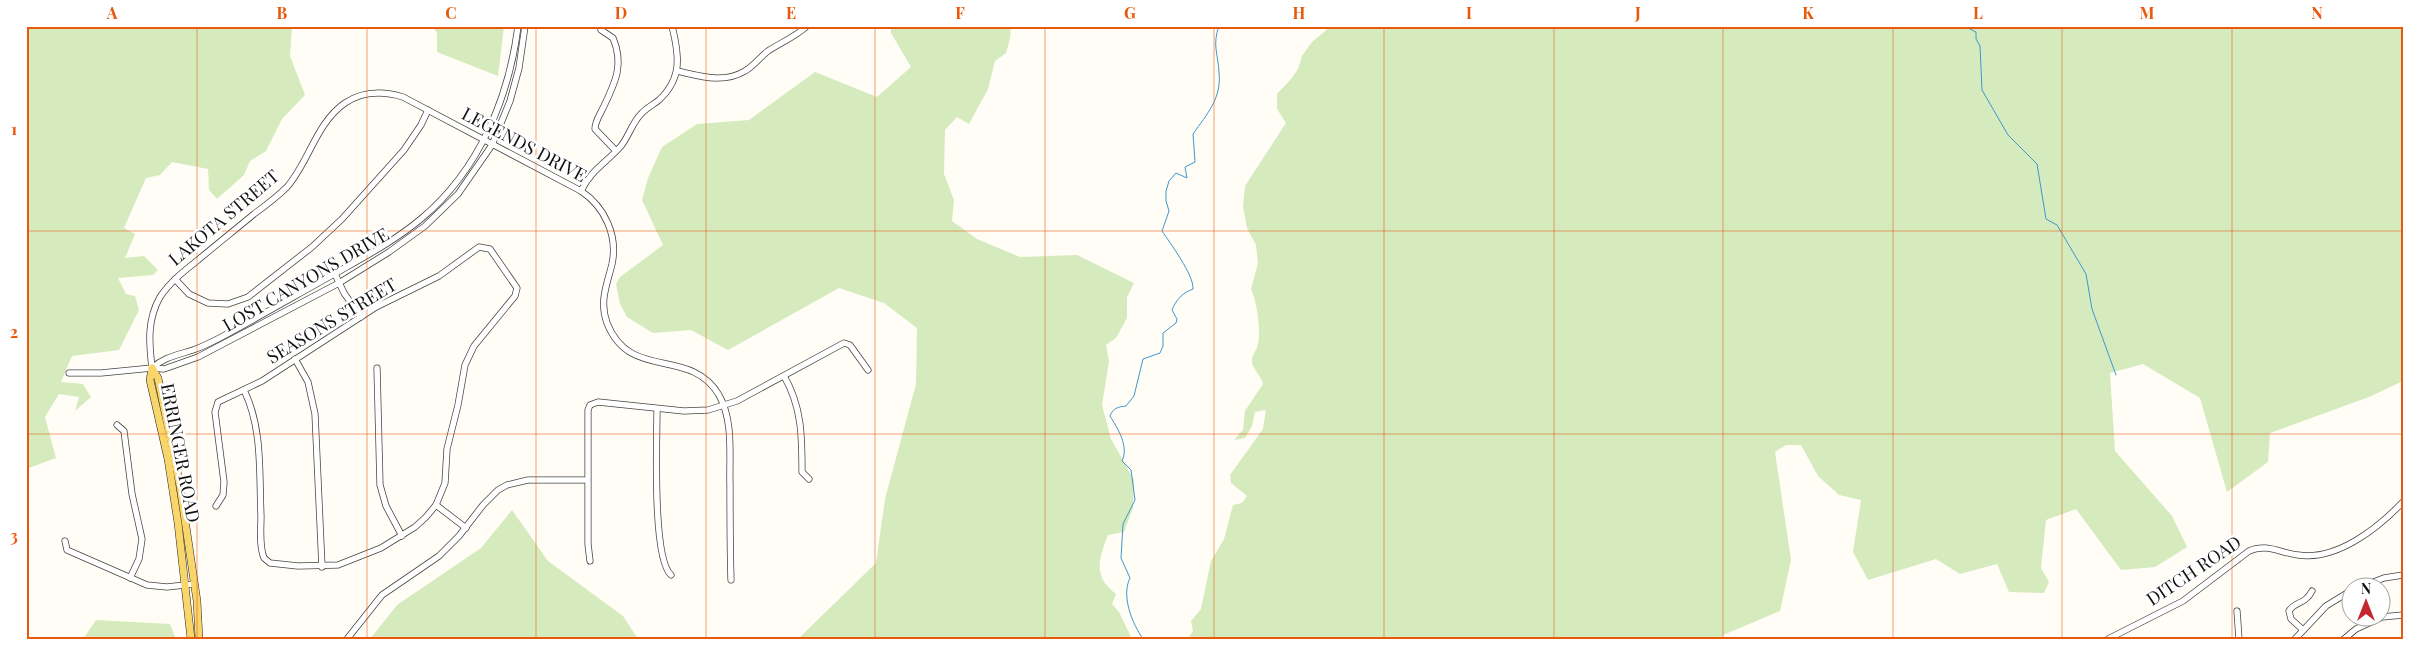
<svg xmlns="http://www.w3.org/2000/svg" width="2429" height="665" font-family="'Playfair Display',serif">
	<rect width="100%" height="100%" fill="#fffdf5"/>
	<g fill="#d5ebbd">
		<polygon points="26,26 292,26 290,56 305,95 282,119 266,151 250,161 244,175 217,199 209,190 208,169 172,162 160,175 146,178 124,228 135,234 125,258 144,256 158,270 153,275 118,278 126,294 135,296 139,310 119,350 72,356 61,382 83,384 91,397 75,411 79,397 59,394 45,417 56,458 26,469"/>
		<polygon points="432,26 504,26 498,76 437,52 437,33"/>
		<path d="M891,26H1011L1010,39L1006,53L995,61L988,89L969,124L957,117L945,130L944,174L954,200L952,221L977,239L1020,257L1077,255L1134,283L1127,297V318L1116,338L1106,345L1109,361L1102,405L1111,439L1134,480L1133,508L1124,532L1108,535C1099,559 1092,576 1116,594L1112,604L1119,612L1132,639H798L876,563L885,499L916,384L917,328L884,303L839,288L728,350L691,330L653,333L627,317L620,304L616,284L620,277L663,245L642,200L648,178L662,147L697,124L749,120L815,72L877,97L911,67L891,33Z"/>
		<path d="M2403,26V381L2369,397L2270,433L2268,462L2227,492L2200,398L2143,364L2110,373L2115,451L2172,516L2187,547L2155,567L2121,570L2076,509L2046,520L2041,568L2049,582L2044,593L2009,592L1997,564L1960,574L1936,559L1868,580L1853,552L1861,500L1839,495L1818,476L1801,445H1786L1775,452L1791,560L1780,611L1723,635V639H1188L1193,631L1191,621L1201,609L1211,561L1224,539L1233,505L1242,503L1247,496L1231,483L1230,475L1263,429L1266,410L1255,412L1252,426L1245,438L1234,440L1243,430L1245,411L1263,384C1261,376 1254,370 1252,363C1251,356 1257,350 1258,344C1261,332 1257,301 1251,289L1258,263L1256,245L1247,228L1243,206L1245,186L1286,123L1277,109V94L1291,79L1298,69L1302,56L1312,42L1330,27Z"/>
		<polygon points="512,510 548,561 623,616 638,639 370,639 397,605 481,548"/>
		<polygon points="96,620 170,624 176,639 83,639"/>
	</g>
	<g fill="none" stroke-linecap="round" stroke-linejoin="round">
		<g stroke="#3f96cf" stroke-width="1">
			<polyline points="1964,26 1976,32 1976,39 1980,46 1982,90 2008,135 2037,164 2046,219 2057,225 2086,274 2092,309 2116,375"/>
			<path d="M1143,639C1132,623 1121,596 1130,578L1121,558L1123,524L1135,500L1131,470L1122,461C1129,446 1118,429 1110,416C1113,408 1118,407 1126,406L1134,396L1143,359L1160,353L1163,346V333L1176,323L1177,319L1172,310C1176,300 1182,293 1193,289C1194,275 1170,243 1162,231L1169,211L1166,201V191L1169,181L1176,173L1187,178L1185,167L1195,162L1193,134C1207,114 1222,98 1219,72C1218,53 1212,45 1219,26"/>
		</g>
		<g stroke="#444" stroke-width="7">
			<g id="minor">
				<path d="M601,30L613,38C625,66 614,85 602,110C599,116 595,122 595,129L616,151"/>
				<path d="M677,71C700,76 723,84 745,71C754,66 760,57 768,51C782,42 795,37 807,26"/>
				<path d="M581,191C590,171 607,162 621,146C629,136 632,123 641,114C646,108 653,105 659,100C683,78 679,54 672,26"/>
				<polyline points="335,274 344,293 361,317"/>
				<polyline points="175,279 189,294 208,303 228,304 248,297 312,247 342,219 404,150 421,125 428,110"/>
				<polyline points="295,359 308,382 315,414 322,567"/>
				<path d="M152,368C149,343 147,320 160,297C170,282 184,271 198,260C217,244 236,229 254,214C265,206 277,197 287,187C309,162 316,123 345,103C363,91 383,91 403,97L581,191C605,207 618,236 612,264C607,285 599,301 607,323C630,382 690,346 719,395C734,422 729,456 730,485C730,516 730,548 731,580"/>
				<path d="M152,368C164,357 178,355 193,350C205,346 216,340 227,334C264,314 300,293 336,273C366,256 396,240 422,218C479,170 509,98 518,26"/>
				<polyline points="377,368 380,485 386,506 402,536"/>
				<polyline points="69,373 101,373 152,368 164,369 198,357 339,283 389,252 425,226 458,194 492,145 510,101 519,68 525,26"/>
				<path d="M784,376C802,407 802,437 802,472L809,479"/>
				<path d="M657,409C657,439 652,558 671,575"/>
				<polyline points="117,425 124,431 132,494 142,539 139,559 130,578"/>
				<polyline points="436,505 466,528"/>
				<path d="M216,506L223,495L224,482L215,412L218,402L262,381L376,307L439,276L479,247L490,249L517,288L515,296L474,346L465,365L458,405L447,449L445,483L436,505L426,517L415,527L381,548L338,565L298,566L270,563L264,558C259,546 261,529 261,516C259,474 263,429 244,390"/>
				<polyline points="65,541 67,550 147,585 167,587 194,584"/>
				<polyline points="590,561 588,544 588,410 590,405 598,402 684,411 708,410 737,401 844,343 850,345 868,370"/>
				<polyline points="2357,588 2384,578 2403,575"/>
				<polyline points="2237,611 2239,639"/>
				<polyline points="2382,617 2403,615"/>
				<path d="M2302,629L2291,619L2289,611C2295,601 2305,605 2312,591"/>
				<polyline points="347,639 382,595 439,556 459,536 483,505 498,490 507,485 528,480 587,480"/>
				<path d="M2108,639L2183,601L2249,551C2266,543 2281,553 2298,555C2337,561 2378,528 2403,502"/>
				<polyline points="2295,639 2326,606 2352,590"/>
				<polyline points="2344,639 2356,629 2380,618"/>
			</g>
		</g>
		<g stroke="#222" stroke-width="8">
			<g id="major">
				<polyline points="152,368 158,378 180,486 197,601 199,639"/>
				<polyline points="152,368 150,380 168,459 178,523 191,639"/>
			</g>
		</g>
		<use href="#minor" stroke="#fff" stroke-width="5.5"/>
		<use href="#major" stroke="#f9d66b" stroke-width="7"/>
	</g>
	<path fill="none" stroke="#e8590c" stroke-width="1" stroke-opacity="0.55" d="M197,26V639M367,26V639M536,26V639M706,26V639M875,26V639M1045,26V639M1214,26V639M1384,26V639M1554,26V639M1723,26V639M1893,26V639M2062,26V639M2232,26V639M26,231H2403M26,434H2403"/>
	<g text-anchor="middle" stroke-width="5" stroke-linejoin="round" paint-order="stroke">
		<g font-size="18" fill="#111" stroke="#fff">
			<text transform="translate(524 145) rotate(28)" y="6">LEGENDS DRIVE</text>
			<text transform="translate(224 218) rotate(-40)" y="6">LAKOTA STREET</text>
			<text transform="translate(306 280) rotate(-30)" y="6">LOST CANYONS DRIVE</text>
			<text transform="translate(332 321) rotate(-31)" y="6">SEASONS STREET</text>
			<text transform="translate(180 453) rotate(79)" y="6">ERRINGER ROAD</text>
			<text transform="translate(2194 571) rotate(-34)" y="6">DITCH ROAD</text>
		</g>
	</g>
	<rect width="2429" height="665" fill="none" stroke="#ffffff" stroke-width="55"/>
	<g transform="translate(2366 602)"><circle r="24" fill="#ffffff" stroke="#a0a0a0"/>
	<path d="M0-4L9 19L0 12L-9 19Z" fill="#c4262e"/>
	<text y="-8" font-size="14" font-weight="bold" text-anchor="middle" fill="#111111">N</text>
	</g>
	<rect x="28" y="28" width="2374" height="610" fill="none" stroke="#e8590c" stroke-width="2"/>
	<g font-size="16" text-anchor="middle" font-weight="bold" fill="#e8590c">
		<text x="112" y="19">A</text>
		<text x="282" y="19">B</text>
		<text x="451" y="19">C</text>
		<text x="621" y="19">D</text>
		<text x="791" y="19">E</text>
		<text x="960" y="19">F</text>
		<text x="1130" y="19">G</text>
		<text x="1299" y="19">H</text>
		<text x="1469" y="19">I</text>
		<text x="1638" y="19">J</text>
		<text x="1808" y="19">K</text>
		<text x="1978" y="19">L</text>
		<text x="2147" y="19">M</text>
		<text x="2317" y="19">N</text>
		<text x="14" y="135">1</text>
		<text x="14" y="338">2</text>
		<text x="14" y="542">3</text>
	</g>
</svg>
